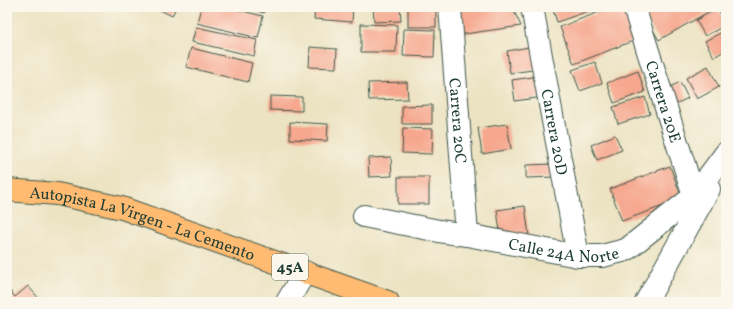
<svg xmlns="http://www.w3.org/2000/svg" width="733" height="309" font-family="Vollkorn,serif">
	<rect width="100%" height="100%" fill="#fbf7ec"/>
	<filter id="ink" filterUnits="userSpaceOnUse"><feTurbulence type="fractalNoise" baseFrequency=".025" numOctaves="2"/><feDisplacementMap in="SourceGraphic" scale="8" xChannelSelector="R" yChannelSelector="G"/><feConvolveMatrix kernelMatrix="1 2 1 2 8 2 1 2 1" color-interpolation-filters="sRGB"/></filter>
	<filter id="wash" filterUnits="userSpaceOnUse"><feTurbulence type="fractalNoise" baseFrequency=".012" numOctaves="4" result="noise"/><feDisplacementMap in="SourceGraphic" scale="16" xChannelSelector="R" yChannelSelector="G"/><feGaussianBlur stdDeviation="0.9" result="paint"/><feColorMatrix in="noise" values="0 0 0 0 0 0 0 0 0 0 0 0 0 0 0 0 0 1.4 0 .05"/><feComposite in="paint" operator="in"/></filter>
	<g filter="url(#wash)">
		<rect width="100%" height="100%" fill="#ece3c2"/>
		<g id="blocks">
			<g fill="#f6a78e">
				<polygon points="154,7 176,7 172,16"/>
				<polygon points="201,7 226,7 263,16 258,38 197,23"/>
				<polygon points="243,7 266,7 264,13"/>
				<polygon points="315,7 353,7 352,22 314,19"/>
				<polygon points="373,7 400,7 401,21 374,22"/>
				<rect x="408" y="7" width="28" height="20"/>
				<polygon points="455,7 512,7 521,26 457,35"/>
				<polygon points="552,7 600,7 557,22"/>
				<polygon points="612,7 626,7 638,39 574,64 560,27"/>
				<polygon points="639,7 717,7 659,40"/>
				<polygon points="718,9 726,25 705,36 696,20"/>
				<polygon points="361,24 397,25 396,52 361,52"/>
				<polygon points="196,27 257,40 254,56 192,42"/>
				<polygon points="404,29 435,30 434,57 403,56"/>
				<polygon points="726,30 726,50 714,57 705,41"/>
				<polygon points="535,46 540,69 510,73 507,51"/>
				<polygon points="310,47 337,49 336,68 309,67"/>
				<polygon points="191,48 252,63 248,82 186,67"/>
				<polygon points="595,62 602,83 580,91 572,70"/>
				<polygon points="708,66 719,87 697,99 686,78"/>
				<polygon points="638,71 645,92 614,103 607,83"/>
				<polygon points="540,76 543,97 515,101 512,80"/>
				<polygon points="407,82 408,99 369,100 368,83"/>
				<polygon points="680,82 688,98 674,105 666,89"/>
				<polygon points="270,96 302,97 302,111 270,110"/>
				<polygon points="645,97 650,114 618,124 613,107"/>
				<polygon points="432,105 432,124 402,124 402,106"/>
				<polygon points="290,122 328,124 327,141 290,139"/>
				<polygon points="507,124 511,149 482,154 478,128"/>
				<polygon points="403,128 433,129 432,154 402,153"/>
				<polygon points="615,135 622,150 597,160 591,145"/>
				<polygon points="391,157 392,176 369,177 368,158"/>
				<polygon points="554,164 555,177 526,178 526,165"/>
				<polygon points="670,166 682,199 622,221 610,189"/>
				<rect x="398" y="177" width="31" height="27"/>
				<polygon points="525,206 529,236 501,240 497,210"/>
				<polygon points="28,286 42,302 7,302 7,287 15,297"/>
			</g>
		</g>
	</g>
	<g filter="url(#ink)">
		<use href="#blocks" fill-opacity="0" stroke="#3e5649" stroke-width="1"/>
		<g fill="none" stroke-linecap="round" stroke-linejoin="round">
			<g stroke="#3e5649" stroke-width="24">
				<g id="street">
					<path id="s1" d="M450,7L467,235"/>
					<path id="s2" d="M532,7L578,256"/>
					<path id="s3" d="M634,7L694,196"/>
					<path id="s4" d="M364,216L439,231L467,235L578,256H602L626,250L694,196L726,153"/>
					<polyline points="287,302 305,272"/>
					<polyline points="646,302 709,189"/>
				</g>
			</g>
			<g stroke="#3e5649" stroke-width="24">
				<g id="primary">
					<path id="s5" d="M7,190L57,194L122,208L388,302"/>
				</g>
			</g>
			<use href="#street" stroke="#fff" stroke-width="22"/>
			<use href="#primary" stroke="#ffbb71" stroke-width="22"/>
		</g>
	</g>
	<g text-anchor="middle" stroke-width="4" stroke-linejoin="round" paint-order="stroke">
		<rect fill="#fbf7ec" stroke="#61756b" stroke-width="1" x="272" y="254" width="36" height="26" rx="3"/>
		<g font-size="15" font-weight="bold" fill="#1f3d34">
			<text x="290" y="272">45A</text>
		</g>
		<g font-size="16" fill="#1f3d34" stroke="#fbf7ec">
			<text dy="6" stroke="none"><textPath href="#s3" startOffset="99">Carrera 20E</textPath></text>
			<text dy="6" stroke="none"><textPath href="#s1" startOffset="114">Carrera 20C</textPath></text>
			<text dy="6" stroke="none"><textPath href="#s2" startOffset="127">Carrera 20D</textPath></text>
			<text dy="6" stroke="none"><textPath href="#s5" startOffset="140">Autopista La Virgen - La Cemento</textPath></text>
			<text dy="6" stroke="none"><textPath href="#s4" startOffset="203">Calle 24A Norte</textPath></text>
		</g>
	</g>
	<rect width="733" height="309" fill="none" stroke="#fbf7ec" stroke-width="24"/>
</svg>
